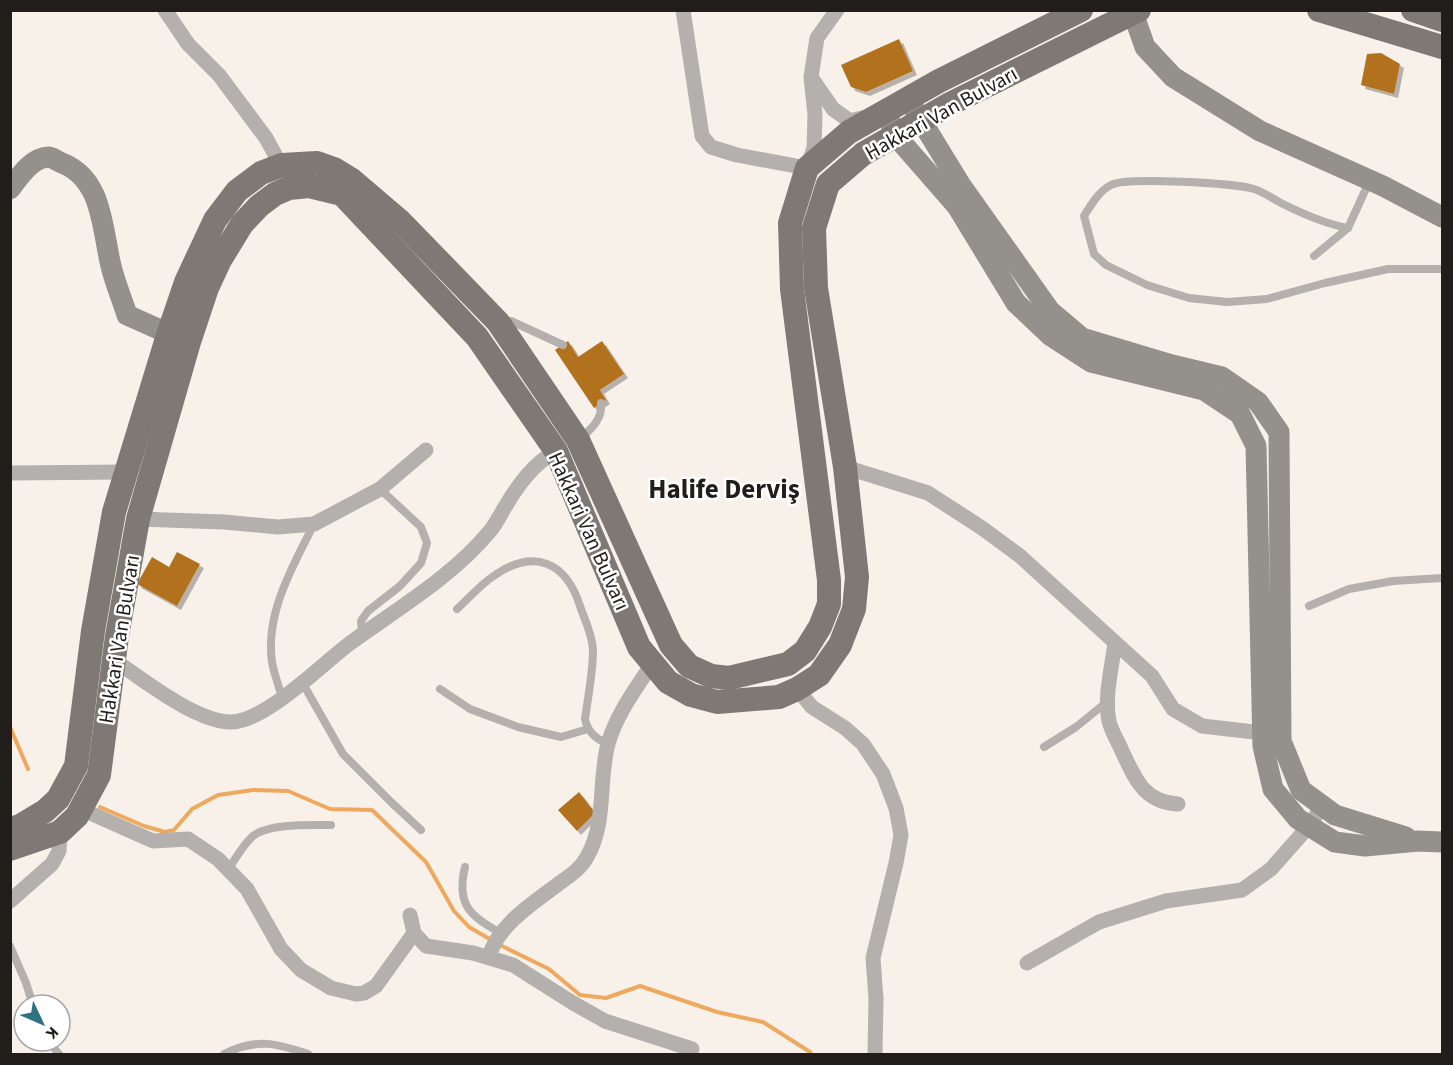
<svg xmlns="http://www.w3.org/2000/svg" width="1453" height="1065" font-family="'Source Sans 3',sans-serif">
	<defs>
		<filter id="shadow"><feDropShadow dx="4" dy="4" stdDeviation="0" flood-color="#0004"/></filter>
	</defs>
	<rect width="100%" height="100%" fill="#f8f1ea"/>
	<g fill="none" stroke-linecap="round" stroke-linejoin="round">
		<g stroke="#eea95e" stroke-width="4">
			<polyline points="10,727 28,769"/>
			<polyline points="100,807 144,826 165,832 174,830 192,809 218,795 253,790 288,791 330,809 372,810 426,862 454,911 469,927 493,941"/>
			<polyline points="500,945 549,969 580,995 606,998 640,986 717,1012 763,1022 810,1052 811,1054"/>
		</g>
	</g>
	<g fill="#b2711e" filter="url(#shadow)">
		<polygon points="899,39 913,71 866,92 851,87 841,65"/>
		<polygon points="1381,53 1400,64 1394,94 1361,85 1367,54"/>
		<polygon points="568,341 578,357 602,341 624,374 600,390 606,400 594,408 555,350"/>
		<polygon points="177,552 200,564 177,606 137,584 152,557 169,567"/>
		<polygon points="579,792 595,813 577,831 558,810"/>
	</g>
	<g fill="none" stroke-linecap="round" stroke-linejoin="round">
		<g stroke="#b3b0ad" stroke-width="8">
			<path d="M1348,228C1326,224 1303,214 1283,204C1273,199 1264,192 1254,189C1236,183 1126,177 1111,185C1099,191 1091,205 1084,216L1094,254L1106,265L1147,285L1189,298L1227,302L1267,299L1325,283L1388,269H1442"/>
			<polyline points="1314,256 1348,228 1369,182"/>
			<polyline points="504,322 511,321 563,345"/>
			<path d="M580,439C591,429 603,419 601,403"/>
			<polyline points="1309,606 1349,589 1393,581 1442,578"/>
			<path d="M457,609C469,598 481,584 495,575C534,548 566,562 580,606C585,621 592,633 593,650C593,673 588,696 585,719C588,733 596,738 608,745"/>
			<polyline points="362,634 361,621 368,611 400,586 421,563 427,543 421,527 380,489"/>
			<polyline points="302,682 343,754 391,802 421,830"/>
			<polyline points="440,689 470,709 518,727 561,737 588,729"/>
			<path d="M282,698C279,686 274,674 272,662C265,613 293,566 314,524"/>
			<polyline points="1044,747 1076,727 1108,701"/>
			<path d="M465,867C456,904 470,917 501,933"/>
			<path d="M229,868C236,858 243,845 252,837C266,823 311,825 331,825"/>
			<polyline points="10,946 26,983 33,1005"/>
			<polyline points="48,1041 59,1054"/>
			<path d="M224,1054C256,1038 276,1043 308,1054"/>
		</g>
		<g stroke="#b3b0ad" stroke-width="15">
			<polyline points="165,10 188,44 219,75 266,138 284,171"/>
			<polyline points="683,10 702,136 711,147 737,155 807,168 814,148 815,115 811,77 817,38 837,10"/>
			<polyline points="813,80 833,109 850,121 866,117"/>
			<polyline points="845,467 928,493 982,528 1020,556 1152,676 1173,709 1202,726 1263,733"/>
			<polyline points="10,473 126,472"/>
			<polyline points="138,519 224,522 278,527 314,524 380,489 426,450"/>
			<path d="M1115,643C1112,666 1104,698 1109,721C1111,731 1118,741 1122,751C1135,778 1143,802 1178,804"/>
			<path d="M114,660C142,679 195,721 229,722C263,724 321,665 349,644C397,609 452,577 490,531C496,524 500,515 505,507C518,485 533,464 556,451"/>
			<polyline points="797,689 812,707 845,728 863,744 883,774 896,808 901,835 896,863 873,958 876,999 875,1054"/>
			<polyline points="81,809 153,841 188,839 218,859 247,889 281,949 301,970 331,988 356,994 364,993 376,986 414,933"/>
			<polyline points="10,901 52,864 59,851 60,832"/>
			<polyline points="410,915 414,933 426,946 473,953 513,965 573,1003 605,1021 692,1049"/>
			<path d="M489,957C498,924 535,902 561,882C571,875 581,868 587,857C607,822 598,781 608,744C616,715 635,690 652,664"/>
			<polyline points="1027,963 1099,922 1166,901 1242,890 1271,869 1309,826 1322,806"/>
		</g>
		<g stroke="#94908c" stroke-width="21">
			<polyline points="1132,10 1145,47 1173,77 1260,131 1383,186 1442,217"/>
			<polyline points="908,99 960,184 1050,311 1082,338 1172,365 1222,377 1258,402 1279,432 1281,741 1301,790 1335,815 1406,837"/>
			<polyline points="886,111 895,135 957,206 1016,303 1051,336 1091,362 1204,390 1240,414 1256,446 1263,746 1273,789 1298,819 1335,842 1365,846 1418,841 1442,842"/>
			<path d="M10,189C19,177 32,157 49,157C53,158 58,161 62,163C103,179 102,229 111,266C115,283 122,299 127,315L183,340"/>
		</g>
		<g stroke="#7e7974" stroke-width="24">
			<polyline points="1319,10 1442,47"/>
			<polyline points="1413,10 1442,20"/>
			<polyline points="10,829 20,826 45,811 58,799 76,766 93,631 114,512 168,335 186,282 215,220 237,191 261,173 282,165 317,163 334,169 352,180 400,221 498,322 578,440 671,645 689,666 711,676 729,678 788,664 805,651 820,627 829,604 829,580 792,289 790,223 807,168 849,132 939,81 1081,10"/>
			<polyline points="10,849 60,832 77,816 99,775 117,636 138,519 189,342 207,288 220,260 242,224 259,206 275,194 289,188 309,186 342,194 477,337 556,451 639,647 668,682 691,695 717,702 779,697 797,689 819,675 840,645 854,609 857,577 845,467 816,288 814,228 828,184 863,154 950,104 1139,10"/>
		</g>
	</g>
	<g text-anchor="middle" stroke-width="5" stroke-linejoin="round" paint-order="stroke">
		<g font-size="21" fill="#201d1b" stroke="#fff">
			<text transform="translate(941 113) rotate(-29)" y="7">Hakkari Van Bulvarı</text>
			<text transform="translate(589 531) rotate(66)" y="7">Hakkari Van Bulvarı</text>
			<text transform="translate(119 639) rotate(-81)" y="7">Hakkari Van Bulvarı</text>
		</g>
		<g font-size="27" font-weight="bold" fill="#201d1b" stroke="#fff">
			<text x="724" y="498">Halife Derviş</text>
		</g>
	</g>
	<rect width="1453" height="1065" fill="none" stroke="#201d1b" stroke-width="24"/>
	<g transform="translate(42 1023) rotate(134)"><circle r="28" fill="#ffffff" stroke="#a6a5a4" stroke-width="1.5"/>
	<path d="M0-4.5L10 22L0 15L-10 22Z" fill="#2f7383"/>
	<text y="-9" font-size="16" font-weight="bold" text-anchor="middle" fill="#201d1b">K</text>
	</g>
</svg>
